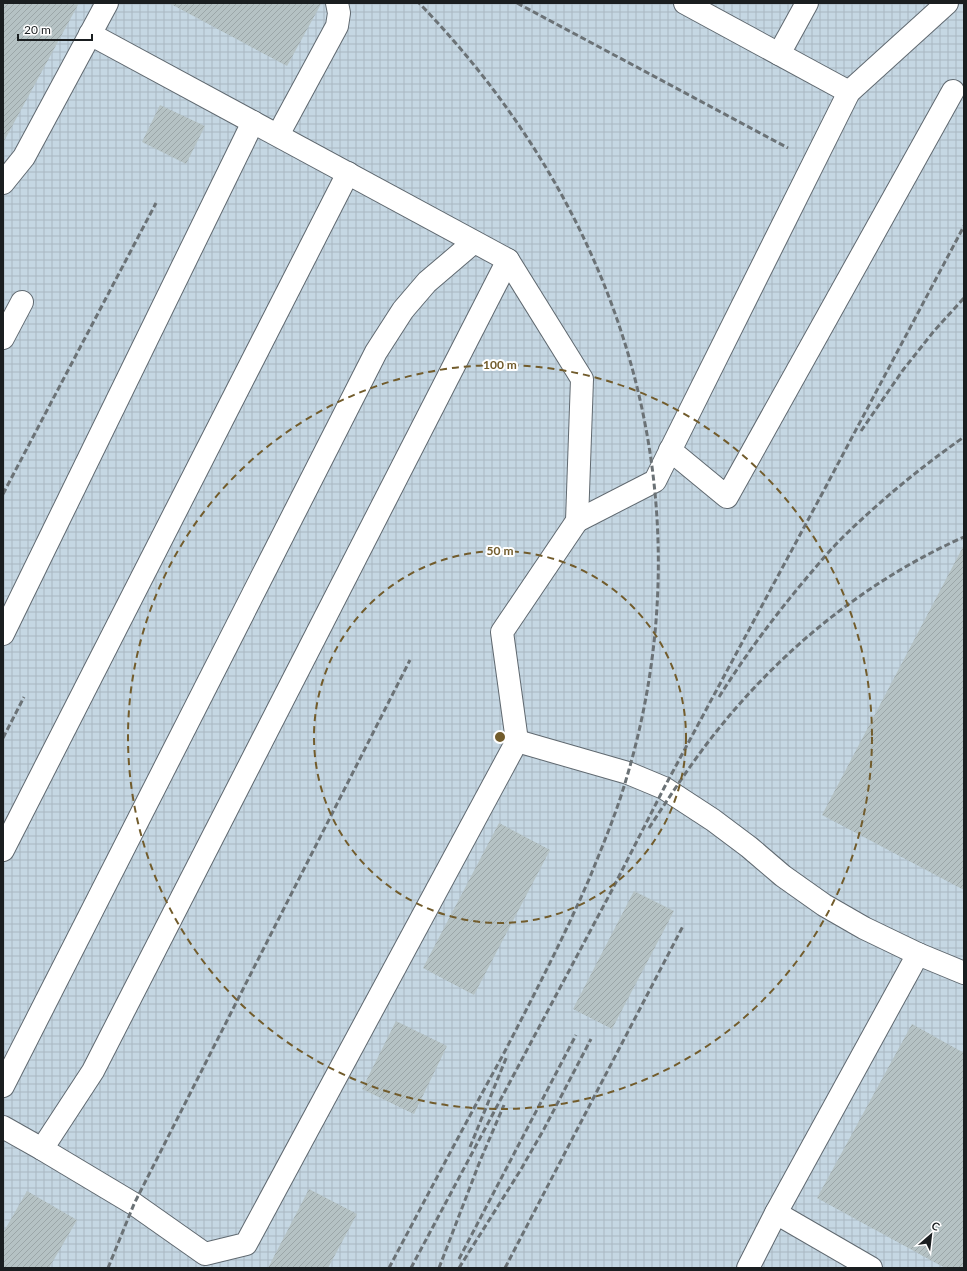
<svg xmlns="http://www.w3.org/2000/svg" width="967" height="1271" font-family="Lato,sans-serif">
	<defs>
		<pattern id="industrial-grid" width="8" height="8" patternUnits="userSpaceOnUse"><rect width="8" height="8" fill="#c5d7e3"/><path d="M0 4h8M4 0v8" fill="none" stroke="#a9b8c2"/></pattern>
		<pattern id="building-hatch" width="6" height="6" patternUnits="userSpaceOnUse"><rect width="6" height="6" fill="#b5c2c4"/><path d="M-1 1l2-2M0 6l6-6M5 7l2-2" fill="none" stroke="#9ba6a8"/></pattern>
	</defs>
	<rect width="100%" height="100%" fill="#d6e1e8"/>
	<rect fill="url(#industrial-grid)" x="3" y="3" width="961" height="1265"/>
	<g fill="url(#building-hatch)">
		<polygon points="3,3 79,3 3,143"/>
		<polygon points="169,3 319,3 321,4 287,66"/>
		<polygon points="160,105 205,126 186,164 142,142"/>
		<polygon points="964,545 964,890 822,815"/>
		<polygon points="499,823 550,850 474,995 423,968"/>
		<polygon points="634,891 674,911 612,1029 573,1009"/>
		<polygon points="396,1021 447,1046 414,1114 362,1089"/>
		<polygon points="912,1024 964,1053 964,1268 945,1268 817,1198"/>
		<polygon points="309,1189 357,1214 328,1268 268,1268"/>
		<polygon points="27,1191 77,1220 49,1268 3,1268 3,1233"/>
	</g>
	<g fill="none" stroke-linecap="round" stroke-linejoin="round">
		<g stroke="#606970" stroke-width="24">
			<g id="minor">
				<polyline points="685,3 849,92"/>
				<polyline points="779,54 807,3"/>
				<polyline points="278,135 337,26 339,13 337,3"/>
				<polyline points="3,183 24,157 107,3"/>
				<polyline points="3,338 22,302"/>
				<polyline points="670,450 727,497 953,91"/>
				<polyline points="577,521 655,481 849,92 947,3"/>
				<polyline points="3,634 253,122"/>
				<polyline points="517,741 628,773 664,788 713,820 749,847 783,876 824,905 864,928 918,954 964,973"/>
				<polyline points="3,850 348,173"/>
				<polyline points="3,1086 376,352 403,310 427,282 474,242"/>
				<polyline points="3,1127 42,1149 134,1204 205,1254 246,1244 517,741 502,632 577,521 582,379 508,260 90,34"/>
				<polyline points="42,1149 93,1071 508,260"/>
				<polyline points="776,1213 871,1268"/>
				<polyline points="748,1268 776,1213 918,954"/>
			</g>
		</g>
		<use href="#minor" stroke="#fff" stroke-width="22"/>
		<g stroke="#6b7276" stroke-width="3" stroke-dasharray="6 3" stroke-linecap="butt">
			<polyline points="517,3 788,148"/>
			<polyline points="861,431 903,370 934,331 964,298"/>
			<polyline points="3,494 156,203"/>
			<path d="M719,697C746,654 776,614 809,575C820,562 831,549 843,537C881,500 921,467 964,437"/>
			<polyline points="3,738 24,697"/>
			<path d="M649,828C670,796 692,762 716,732C782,649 867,580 964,537"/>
			<polyline points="470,1147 507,1056"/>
			<polyline points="459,1259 576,1035"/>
			<polyline points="108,1268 134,1204 410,660"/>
			<path d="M389,1268C427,1196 465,1124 504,1053C534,995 564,937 590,877C600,852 611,826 620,799C715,509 628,219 419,3"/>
			<polyline points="411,1268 612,890 664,788 823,492 964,226"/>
			<polyline points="439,1268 480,1161 504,1105"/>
			<polyline points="459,1268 520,1171 544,1129 591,1039"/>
			<polyline points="505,1268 683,926"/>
		</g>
	</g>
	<g fill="none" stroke="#725c2c" stroke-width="2" stroke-dasharray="7 5">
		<circle cx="500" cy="737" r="186"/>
		<circle cx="500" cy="737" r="372"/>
	</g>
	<circle cx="500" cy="737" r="6" fill="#725c2c" stroke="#fff" stroke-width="2"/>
	<g font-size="12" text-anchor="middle" font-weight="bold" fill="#725c2c" stroke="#fff" stroke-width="4" stroke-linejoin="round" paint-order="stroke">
		<text x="500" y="369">100 m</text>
		<text x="500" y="555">50 m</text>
	</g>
	<rect width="967" height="1271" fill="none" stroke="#1a1e20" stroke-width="8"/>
	<g transform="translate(931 1235) rotate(28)" stroke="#ffffff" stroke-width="3" paint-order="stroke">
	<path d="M0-3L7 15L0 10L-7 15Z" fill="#1a1e20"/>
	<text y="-6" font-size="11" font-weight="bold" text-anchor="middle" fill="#1a1e20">С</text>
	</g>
	<path d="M18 34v6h74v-6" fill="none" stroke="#1a1e20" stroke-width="2"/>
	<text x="24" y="34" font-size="12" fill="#1a1e20" stroke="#ffffff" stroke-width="3" paint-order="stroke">20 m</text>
</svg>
